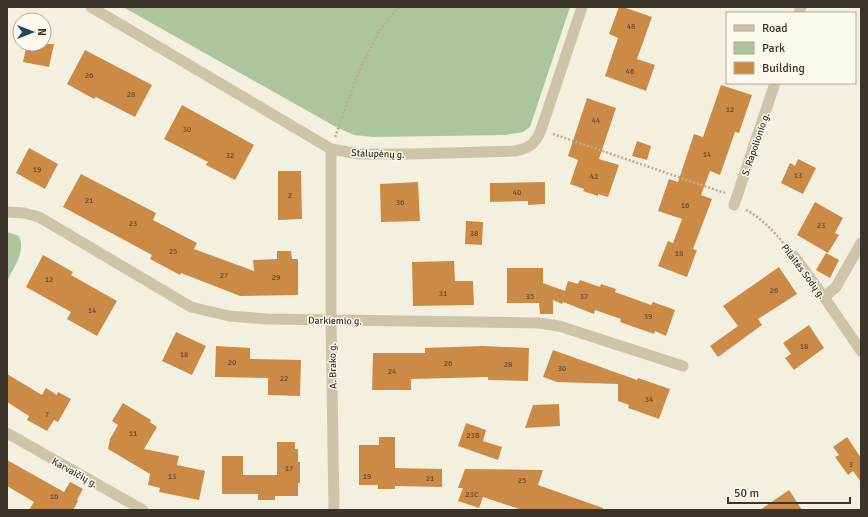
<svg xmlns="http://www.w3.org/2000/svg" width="868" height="517" font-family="Signika,sans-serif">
	<rect width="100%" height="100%" fill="#f4f0df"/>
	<g fill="#adc49e">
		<polygon points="123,7 570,7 530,127 523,132 505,135 373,137 354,135 336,127"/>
		<path d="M7,232L19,236C26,251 14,267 7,281Z"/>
	</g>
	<g fill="#cb8b47">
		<polygon points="619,7 623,7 652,17 637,59 655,65 646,91 605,76 618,38 609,34"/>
		<polygon points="27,44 54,44 49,67 23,62"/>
		<polygon points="85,50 152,85 135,117 96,97 94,99 67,84"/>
		<polygon points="721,85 752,95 739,133 735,132 720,175 710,171 701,195 712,199 693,249 697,250 687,277 658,266 668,241 673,243 682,219 658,211 669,179 678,182 694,134 703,137"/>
		<polygon points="587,98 616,108 599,159 619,165 608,197 598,194 598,196 583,191 584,189 570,184 578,160 568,156"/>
		<polygon points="182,105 254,145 235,180 206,165 208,162 164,139"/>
		<polygon points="637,141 651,146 647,160 632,156"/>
		<polygon points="29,148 58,164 45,189 16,173"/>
		<polygon points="798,159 816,168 803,194 781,183 790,163 795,166"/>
		<polygon points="278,171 301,171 302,219 278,220"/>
		<polygon points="81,174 156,213 153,220 197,243 194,249 254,271 253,260 277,259 277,251 291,251 292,259 298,259 298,295 240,296 181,273 180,275 150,259 152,255 63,207"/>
		<polygon points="418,182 420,221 381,222 380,184"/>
		<polygon points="545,182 545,204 528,205 528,201 490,202 490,183"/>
		<polygon points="815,202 843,218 835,233 839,235 828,253 797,235"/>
		<polygon points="466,221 483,222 482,245 465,244"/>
		<polygon points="826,253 839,260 830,278 816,270"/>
		<polygon points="43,255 73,272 71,275 117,301 97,336 67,319 71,312 26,287"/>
		<polygon points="454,261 455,281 473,281 474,305 413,306 412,262"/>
		<polygon points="779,267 797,294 758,319 762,325 718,357 710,346 738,326 723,306"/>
		<polygon points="507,268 543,268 543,283 565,291 568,281 578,284 580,280 600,287 601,284 616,289 615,292 651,305 653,302 675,310 666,336 655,331 654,334 620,322 621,319 595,310 594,314 563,302 562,304 553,300 553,314 540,314 539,303 507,303"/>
		<polygon points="809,325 824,348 794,370 785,358 791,354 783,343"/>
		<polygon points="176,332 206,346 192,375 162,361"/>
		<polygon points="216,346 250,348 250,359 301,360 300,396 268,395 268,378 215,377"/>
		<polygon points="482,346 529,348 528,381 488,380 488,377 411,379 411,390 372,390 373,353 425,353 425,348"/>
		<polygon points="553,350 637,380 638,378 670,389 659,419 634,410 628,408 629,405 618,401 618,384 557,382 543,377"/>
		<polygon points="7,374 42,395 46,388 57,395 58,392 71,399 58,422 54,420 47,431 27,420 29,416 7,402"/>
		<polygon points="123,403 151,420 150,422 157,427 144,449 179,456 177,465 205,471 199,500 159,492 160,488 148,485 150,474 108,449 110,439 118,425 112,421"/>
		<polygon points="559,404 560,426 525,428 533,405"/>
		<polygon points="466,423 486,430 483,441 502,447 498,460 458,446"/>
		<polygon points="379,437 395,437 395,468 442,469 442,487 395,486 395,489 378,489 378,485 359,485 359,445 379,445"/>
		<polygon points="847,437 861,458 861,482 853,471 848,475 835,457 839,455 833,447"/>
		<polygon points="277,442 295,442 295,449 298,449 298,462 300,462 300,483 298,483 298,496 275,496 275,500 258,500 258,494 222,494 222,456 243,456 243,475 277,475"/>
		<polygon points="7,460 64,492 70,482 83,489 77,500 78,501 73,510 29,510 34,502 7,486"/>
		<polygon points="465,469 543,470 538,485 603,508 603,510 522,510 483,497 479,508 458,501 463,488 458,488"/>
		<polygon points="789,490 802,510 760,510"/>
	</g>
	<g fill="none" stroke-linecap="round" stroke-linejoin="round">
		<g stroke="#b9ae94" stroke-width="2.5" stroke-dasharray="2 2" stroke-linecap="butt">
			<polyline points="553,134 725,193"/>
			<polyline points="335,137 358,73 378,33 398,7"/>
			<path d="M746,210C762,218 774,232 786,246"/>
		</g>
		<g stroke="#cdc4aa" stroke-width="11">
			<path d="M91,7L331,149L359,154H412L515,151C530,148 535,144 541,130L582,7"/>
			<polyline points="799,13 801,7"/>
			<polyline points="331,149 331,320 334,510"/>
			<polyline points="734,205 775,83"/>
			<polyline points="7,212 24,213 39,217 191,307 229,316 267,319 539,323 559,326 683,366"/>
			<polyline points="794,256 824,297 861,351"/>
			<polyline points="824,297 836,287 861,243"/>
			<polyline points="7,433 143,510"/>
		</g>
	</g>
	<g text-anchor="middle" stroke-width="3" stroke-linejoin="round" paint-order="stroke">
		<g font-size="8" fill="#5e4a31">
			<text x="631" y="29">48</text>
			<text x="630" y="74">46</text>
			<text x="89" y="78">26</text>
			<text x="131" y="97">28</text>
			<text x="730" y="112">12</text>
			<text x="596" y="123">44</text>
			<text x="187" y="132">30</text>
			<text x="707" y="157">14</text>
			<text x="230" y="158">32</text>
			<text x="37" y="172">19</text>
			<text x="798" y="178">13</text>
			<text x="594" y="179">42</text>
			<text x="517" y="195">40</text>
			<text x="290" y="198">2</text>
			<text x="89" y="203">21</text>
			<text x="400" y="205">36</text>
			<text x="685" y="208">16</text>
			<text x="133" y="226">23</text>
			<text x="821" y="228">23</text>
			<text x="474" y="236">38</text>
			<text x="173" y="254">25</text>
			<text x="679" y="256">18</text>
			<text x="224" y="278">27</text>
			<text x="276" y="280">29</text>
			<text x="49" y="282">12</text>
			<text x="774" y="293">26</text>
			<text x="443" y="296">31</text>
			<text x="530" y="299">35</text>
			<text x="584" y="299">37</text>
			<text x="92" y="313">14</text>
			<text x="648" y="319">39</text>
			<text x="804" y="349">18</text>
			<text x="184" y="357">18</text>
			<text x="232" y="365">20</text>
			<text x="448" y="366">26</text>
			<text x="508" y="367">28</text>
			<text x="562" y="371">30</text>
			<text x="392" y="374">24</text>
			<text x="284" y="381">22</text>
			<text x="649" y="402">34</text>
			<text x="47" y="417">7</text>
			<text x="133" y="436">11</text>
			<text x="473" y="438">23B</text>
			<text x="851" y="467">3</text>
			<text x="289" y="471">17</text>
			<text x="172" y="479">13</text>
			<text x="367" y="479">19</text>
			<text x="430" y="481">21</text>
			<text x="522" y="483">25</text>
			<text x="472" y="497">23C</text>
			<text x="54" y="499">16</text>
		</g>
		<g font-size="10" fill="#3a342a" stroke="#fbf8ec">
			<text transform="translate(755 144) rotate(-71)" y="4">S. Rapolionio g.</text>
			<text transform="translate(378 153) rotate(2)" y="4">Stalupėnų g.</text>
			<text transform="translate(804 271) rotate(53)" y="4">Pilaitės Sodų g.</text>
			<text transform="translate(335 320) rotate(1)" y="4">Darkiemio g.</text>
			<text transform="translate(332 366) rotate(-91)" y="4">A. Brako g.</text>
			<text transform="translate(75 472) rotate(29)" y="4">Karvaičių g.</text>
		</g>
	</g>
	<rect width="868" height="517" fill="none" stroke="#3a342a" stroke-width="16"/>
	<rect x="726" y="12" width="130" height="72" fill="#fbf8ec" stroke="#aeaa9e"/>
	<rect x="734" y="25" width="20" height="6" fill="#cdc4aa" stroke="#aeaa9e"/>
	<text x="762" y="32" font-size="12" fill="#3a342a">Road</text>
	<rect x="734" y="42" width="20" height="12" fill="#adc49e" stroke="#aeaa9e"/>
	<text x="762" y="52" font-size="12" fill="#3a342a">Park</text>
	<rect x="734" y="62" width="20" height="12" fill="#cb8b47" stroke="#aeaa9e"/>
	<text x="762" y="72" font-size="12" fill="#3a342a">Building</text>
	<g transform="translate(32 32) rotate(90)"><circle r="19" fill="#fbf8ec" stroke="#aeaa9e"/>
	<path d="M0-3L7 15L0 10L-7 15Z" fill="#1d485e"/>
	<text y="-6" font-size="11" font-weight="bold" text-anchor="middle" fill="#3a342a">N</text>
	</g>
	<path d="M728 497v6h122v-6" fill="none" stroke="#3a342a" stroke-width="2"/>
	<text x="734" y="497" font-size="12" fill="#3a342a" stroke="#fbf8ec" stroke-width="3" paint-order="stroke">50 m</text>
</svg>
